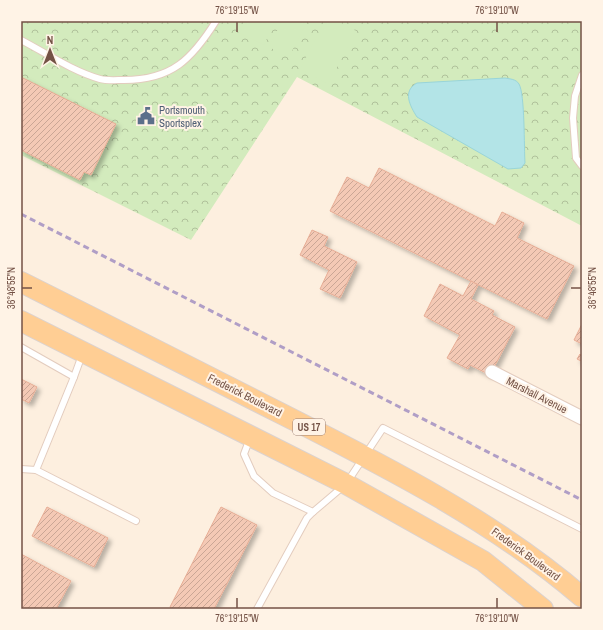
<svg xmlns="http://www.w3.org/2000/svg" width="603" height="630" font-family="'Archivo Narrow',sans-serif">
	<defs>
		<pattern id="forest-crowns" width="20" height="18" patternUnits="userSpaceOnUse"><rect width="20" height="18" fill="#d3ebbd"/><path d="M2 6a3 3 0 1 1 6 0M12 15a3 3 0 1 1 6 0" fill="none" stroke="#b0c19b"/></pattern>
		<pattern id="building-hatch" width="6" height="6" patternUnits="userSpaceOnUse"><rect width="6" height="6" fill="#f4c9b5"/><path d="M-1 1l2-2M0 6l6-6M5 7l2-2" fill="none" stroke="#caa695"/></pattern>
		<filter id="shadow"><feDropShadow dx="3.5" dy="3.5" stdDeviation="2" flood-color="#0004"/></filter>
	</defs>
	<rect width="100%" height="100%" fill="#fdefdf"/>
	<polygon fill="url(#forest-crowns)" points="21,21 582,21 582,226 297,77 191,240 21,155"/>
	<g fill="#d3ebbd">
		<polygon points="245,21 275,21 264,45 240,33"/>
		<polygon points="282,21 307,21 289,57 269,47"/>
		<polygon points="325,21 337,21 356,31 328,84 300,69"/>
	</g>
	<path fill="#b3e4e7" stroke="#99d5d9" d="M505,78C510,79 516,79 519,84C525,94 524,149 525,163L521,168L508,169L417,117C410,106 402,91 417,83Z"/>
	<g fill="url(#building-hatch)" stroke="#e7ad95" filter="url(#shadow)">
		<polygon points="21,77 116,124 91,175 84,172 80,180 21,150"/>
		<polygon points="379,168 495,226 502,212 524,223 517,238 574,266 547,319 330,211 347,177 369,188"/>
		<polygon points="312,230 328,237 324,246 357,262 340,298 320,289 329,270 300,255"/>
		<polygon points="471,281 478,285 471,299 494,311 492,315 515,327 490,375 470,365 468,369 447,358 460,335 424,316 440,284 463,296"/>
		<polygon points="582,324 582,344 574,340"/>
		<polygon points="580,354 582,356 581,361 577,359"/>
		<polygon points="21,379 37,387 29,403 21,399"/>
		<polygon points="47,507 108,538 94,567 32,536"/>
		<polygon points="221,507 257,525 214,609 173,609 170,607"/>
		<polygon points="21,554 71,581 56,609 21,609"/>
	</g>
	<g fill="none" stroke-linecap="round" stroke-linejoin="round">
		<g stroke="#e3ccbe" stroke-width="8">
			<g id="lane">
				<path d="M21,40C46,53 72,71 100,79C107,81 117,80 124,80C172,80 192,59 216,21"/>
				<polyline points="582,75 575,96 573,118 576,158 582,166"/>
				<polyline points="21,347 74,377 82,355"/>
				<polyline points="74,377 36,470 136,521"/>
				<polyline points="250,438 244,454 254,476 273,493 313,512 346,484 383,428 582,529"/>
				<polyline points="21,469 36,470"/>
				<polyline points="257,609 307,518 313,512"/>
			</g>
		</g>
		<g stroke="#e3ccbe" stroke-width="15">
			<polyline id="street" points="492,372 582,418"/>
		</g>
		<g stroke="#dbd2cf" stroke-width="22">
			<g id="primary">
				<path d="M21,282C109,326 197,371 284,415C387,467 495,522 582,597"/>
				<polyline points="21,321 346,484 483,561 543,609"/>
			</g>
		</g>
		<use href="#lane" stroke="#fff" stroke-width="6"/>
		<use href="#street" stroke="#fff" stroke-width="13"/>
		<use href="#primary" stroke="#ffce94" stroke-width="20"/>
		<polyline stroke="#b09ec6" stroke-width="3" stroke-dasharray="6 4" stroke-linecap="butt" points="21,214 582,500"/>
	</g>
	<path fill="none" stroke="#745246" stroke-width="1.5" d="M237,22V32M497,22V32M22,288H32M571,288H581M237,598V608M497,598V608"/>
	<defs>
		<g id="civic-bare" transform="scale(1.38)"><path d="M-.6-6.5H3V-4.5H.6V-3L4-1V1h2V6H-6V1h2V-1L-.6-3ZM-1.2 2.5V6h2.4V2.5Z" fill="#5c6f8a" stroke="#fff3e6" stroke-width="2.5" paint-order="stroke"/></g>
	</defs>
	<g fill-rule="evenodd">
		<use href="#civic-bare" x="146" y="116"/>
	</g>
	<g text-anchor="middle" stroke-width="4" stroke-linejoin="round" paint-order="stroke">
		<rect fill="#fff3e6" stroke="#9e8276" stroke-width="1" x="293" y="419" width="32" height="16" rx="3"/>
		<g font-size="10" font-weight="bold" fill="#745246">
			<text x="309" y="431">US 17</text>
		</g>
		<g font-size="11" fill="#4e5e75" stroke="#fff3e6" text-anchor="start">
			<text x="159" y="114">Portsmouth<tspan x="159" dy="13">Sportsplex</tspan></text>
		</g>
		<g font-size="11" fill="#745246" stroke="#fff3e6">
			<text transform="translate(245 395) rotate(27)" y="4">Frederick Boulevard</text>
			<text transform="translate(537 395) rotate(27)" y="4">Marshall Avenue</text>
			<text transform="translate(526 554) rotate(36)" y="4">Frederick Boulevard</text>
		</g>
	</g>
	<rect width="603" height="630" fill="none" stroke="#fff3e6" stroke-width="44"/>
	<g transform="translate(50 50)" stroke="#fff3e6" stroke-width="3" paint-order="stroke">
	<path d="M0-3L7 15L0 10L-7 15Z" fill="#745246"/>
	<text y="-6" font-size="11" font-weight="bold" text-anchor="middle" fill="#745246">N</text>
	</g>
	<rect x="22" y="22" width="559" height="586" fill="none" stroke="#745246" stroke-width="1.5"/>
	<g font-size="10" text-anchor="middle" fill="#745246">
		<text x="237" y="14">76°19'15"W</text>
		<text x="497" y="14">76°19'10"W</text>
		<text transform="translate(11 288) rotate(-90)" y="4">36°48'55"N</text>
		<text transform="translate(592 288) rotate(-90)" y="4">36°48'55"N</text>
		<text x="237" y="622">76°19'15"W</text>
		<text x="497" y="622">76°19'10"W</text>
	</g>
</svg>
